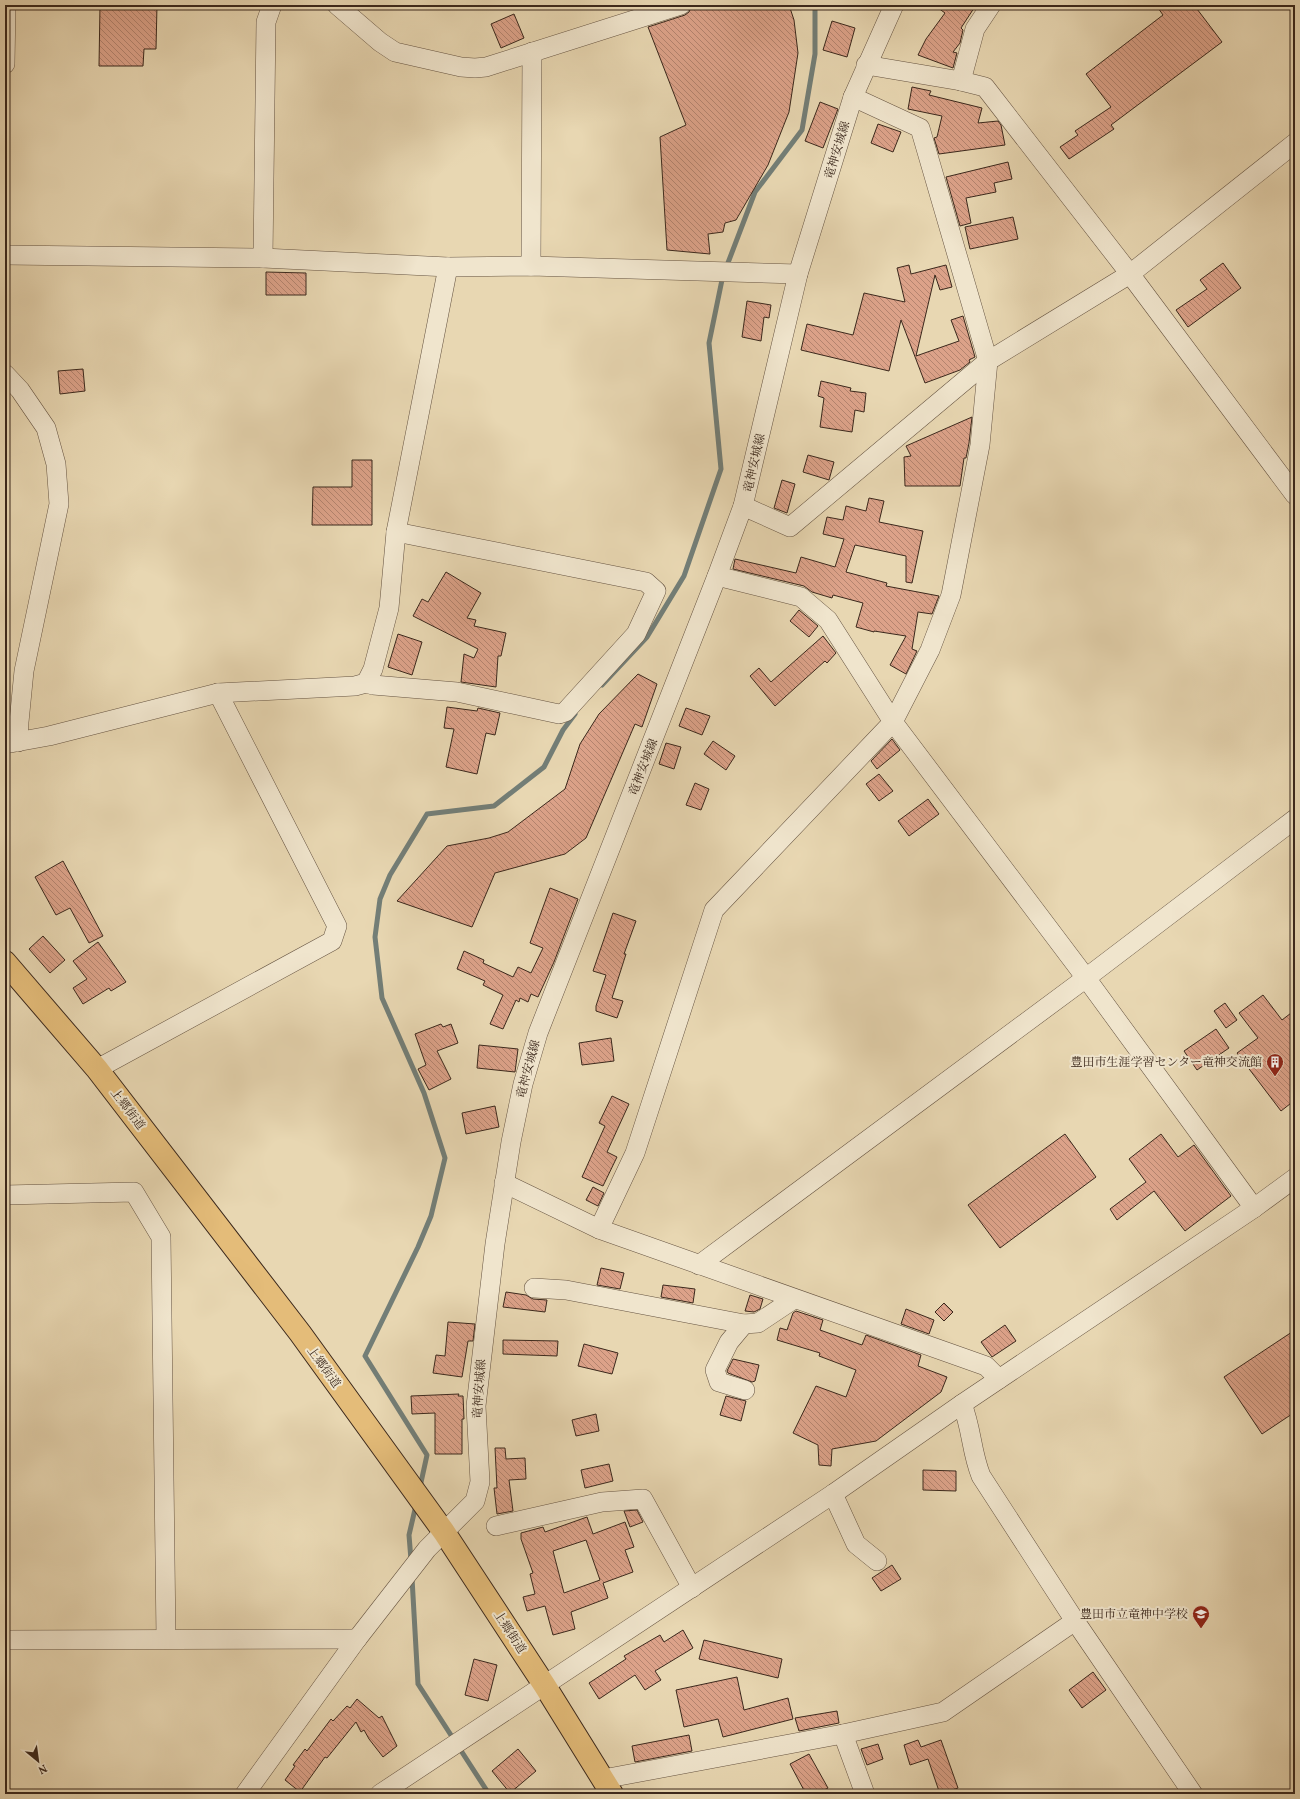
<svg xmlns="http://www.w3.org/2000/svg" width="1300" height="1799" font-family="Vollkorn,'Noto Serif JP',serif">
	<defs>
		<pattern id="building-back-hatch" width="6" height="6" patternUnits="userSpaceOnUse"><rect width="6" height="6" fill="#dca289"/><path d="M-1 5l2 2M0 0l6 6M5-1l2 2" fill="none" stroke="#b4846f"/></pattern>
	</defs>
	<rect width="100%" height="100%" fill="#e8d7b2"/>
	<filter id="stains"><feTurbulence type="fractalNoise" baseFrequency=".005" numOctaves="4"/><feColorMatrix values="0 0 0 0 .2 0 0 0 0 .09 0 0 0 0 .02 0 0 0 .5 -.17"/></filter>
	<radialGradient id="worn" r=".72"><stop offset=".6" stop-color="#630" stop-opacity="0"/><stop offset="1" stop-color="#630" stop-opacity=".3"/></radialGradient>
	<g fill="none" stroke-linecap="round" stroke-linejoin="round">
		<g stroke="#737e77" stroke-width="5">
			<polyline points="726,268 755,192 802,130 815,54 815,5"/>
			<polyline points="602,685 647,637 684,576 721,469 709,343 723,275"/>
			<polyline points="420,1487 427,1455 365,1356 418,1247 431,1216 445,1158 424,1093 382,998 375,937 380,899 390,875 427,814 494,806 544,767 563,730 575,714"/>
			<polyline points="411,1560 409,1535 416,1505"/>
			<polyline points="412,1578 418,1684 489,1794"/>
		</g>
	</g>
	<g fill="url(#building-back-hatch)" stroke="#3b281c" fill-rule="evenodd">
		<polygon points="100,5 157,5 156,49 144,49 143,66 99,66"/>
		<polygon points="692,5 789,5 794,20 798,53 789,112 768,165 736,220 725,223 723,232 708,234 710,254 667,250 660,137 686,125 648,27 685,15 689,12"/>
		<polygon points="934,5 976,5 961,28 963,30 960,43 953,52 957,53 953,68 918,55 926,39 945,13"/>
		<polygon points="1156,5 1194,5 1222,42 1111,125 1114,129 1069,159 1060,147 1078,135 1075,131 1111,107 1086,74 1163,15"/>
		<polygon points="514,14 524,38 501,48 491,24"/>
		<polygon points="832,21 855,28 847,57 823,50"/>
		<polygon points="912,87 931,91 929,95 982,108 978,123 998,121 1001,125 1005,145 939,154 934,138 937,137 942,116 908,109"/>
		<polygon points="820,102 838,109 823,148 805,141"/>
		<polygon points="878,124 901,132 893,152 871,143"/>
		<polygon points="1008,162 1012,179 994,183 996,192 966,198 971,223 960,226 946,177"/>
		<polygon points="1013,217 1018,239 970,249 965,227"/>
		<polygon points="1223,263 1241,288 1188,327 1176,310 1207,289 1200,280"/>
		<polygon points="909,265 911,274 946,265 952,287 940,290 935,275 916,356 959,341 951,320 963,316 975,357 969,360 970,362 960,370 925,383 901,320 889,371 801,350 807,324 853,335 864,293 905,302 897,268"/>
		<polygon points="266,272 306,273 306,295 266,295"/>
		<polygon points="747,301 771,305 769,318 764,317 761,341 742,337"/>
		<polygon points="83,369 85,391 60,394 58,371"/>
		<polygon points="821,381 851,388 850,391 866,393 864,412 855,410 852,432 820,427 824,398 818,396"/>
		<polygon points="972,417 969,443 966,458 964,458 960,486 905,486 904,457 911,456 906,446"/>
		<polygon points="808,455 834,462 829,480 803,472"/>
		<polygon points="352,460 372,460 372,525 312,525 313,487 352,487"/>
		<polygon points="782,480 795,484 787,513 774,508"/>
		<polygon points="869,498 884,501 879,522 923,531 912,583 906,582 906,556 855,545 846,572 887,583 886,586 939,596 932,614 918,612 912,649 917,651 906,674 890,665 906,636 874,631 874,632 856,627 863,603 833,595 832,598 812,592 804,586 733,569 735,559 796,573 801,557 835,567 844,539 823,534 827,517 843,520 846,506 866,511"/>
		<polygon points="446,572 481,593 467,618 476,620 474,626 506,633 501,656 498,656 496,687 461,682 464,654 474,658 478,649 413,616 422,599 428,602"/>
		<polygon points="799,610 818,626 809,637 790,621"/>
		<polygon points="398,634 422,642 412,675 388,667"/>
		<polygon points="823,636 836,653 827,663 825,661 775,706 750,676 759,668 771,682"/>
		<polygon points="638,674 657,684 642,727 635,724 586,838 565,854 495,873 472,927 397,901 447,846 489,838 508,832 565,789 580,744 599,714"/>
		<polygon points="447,707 477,711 478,708 500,713 495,735 486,733 477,774 446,767 454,729 444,728"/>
		<polygon points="686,708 710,716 702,735 679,726"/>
		<polygon points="892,739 900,750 877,769 871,761"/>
		<polygon points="713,741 735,756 726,770 704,754"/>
		<polygon points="666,743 681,747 674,769 659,764"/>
		<polygon points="879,774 893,791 879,801 866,784"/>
		<polygon points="695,783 709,789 701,810 686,805"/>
		<polygon points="928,799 939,814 909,836 898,821"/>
		<polygon points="63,861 103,936 89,943 70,908 56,915 35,877"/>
		<polygon points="550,888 578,899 554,962 538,997 531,994 528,1002 520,998 519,1002 516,1000 503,1029 490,1024 503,995 483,985 485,981 457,969 464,951 484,960 483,963 513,977 518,967 531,973 543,948 530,943"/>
		<polygon points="613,913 636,921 624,954 626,954 612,998 623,1001 617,1018 596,1011 596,1006 606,975 593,971"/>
		<polygon points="43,936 65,960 50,973 29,949"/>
		<polygon points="98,942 126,982 111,991 109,988 83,1004 73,988 87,979 73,961"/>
		<polygon points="1263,995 1282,1020 1295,1010 1295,1100 1281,1111 1237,1053 1258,1038 1239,1013"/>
		<polygon points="1225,1003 1237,1020 1226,1028 1214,1011"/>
		<polygon points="441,1024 443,1027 451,1024 458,1043 437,1051 451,1079 429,1090 418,1069 426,1065 415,1034"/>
		<polygon points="1216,1029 1229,1048 1197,1070 1184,1051"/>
		<polygon points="611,1038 614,1061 582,1065 579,1043"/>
		<polygon points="479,1045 518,1049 515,1072 477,1068"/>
		<polygon points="612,1096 629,1104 607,1152 617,1157 603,1186 582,1177 605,1126 599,1123"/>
		<polygon points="495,1106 499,1127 466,1134 462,1113"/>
		<polygon points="1065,1134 1096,1177 1000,1248 968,1205"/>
		<polygon points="1161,1134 1178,1157 1194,1145 1231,1196 1185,1231 1154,1191 1117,1220 1110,1209 1146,1182 1129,1159"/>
		<polygon points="593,1187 604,1193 598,1206 586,1200"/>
		<polygon points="601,1268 624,1273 620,1289 597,1285"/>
		<polygon points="663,1285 695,1289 693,1303 661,1297"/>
		<polygon points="506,1292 526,1295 533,1299 547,1300 545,1312 503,1307"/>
		<polygon points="750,1295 763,1299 760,1309 754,1312 745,1311"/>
		<polygon points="944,1303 953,1312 944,1321 935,1312"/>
		<polygon points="906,1309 934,1320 929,1334 901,1324"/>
		<polygon points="796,1311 823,1320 820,1330 862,1345 866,1335 921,1355 918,1366 947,1377 941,1392 876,1441 832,1449 831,1466 819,1465 818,1445 793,1433 816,1386 846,1397 856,1370 819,1356 820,1353 777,1340 780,1328 787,1330 793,1313"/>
		<polygon points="448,1322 475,1324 473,1341 468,1341 462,1377 433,1373 436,1355 445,1356"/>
		<polygon points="1005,1325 1016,1341 992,1357 981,1342"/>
		<polygon points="1295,1330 1295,1412 1262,1434 1224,1377"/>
		<polygon points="503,1340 558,1341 557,1356 503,1354"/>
		<polygon points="584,1344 618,1353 612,1374 578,1366"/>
		<polygon points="733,1359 759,1365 755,1381 752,1382 728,1373 727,1371"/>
		<polygon points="459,1394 458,1396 463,1396 464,1419 462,1419 462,1454 435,1454 435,1413 412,1414 411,1396"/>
		<polygon points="726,1396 746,1401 741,1421 720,1415"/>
		<polygon points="596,1414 599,1431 576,1436 572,1420"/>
		<polygon points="495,1448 505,1448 506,1459 525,1458 526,1479 509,1480 513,1511 497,1514 494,1488 497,1488"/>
		<polygon points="609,1464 613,1481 585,1488 581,1470"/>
		<polygon points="923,1470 956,1471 956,1491 923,1490"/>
		<polygon points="637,1510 643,1522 630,1527 624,1511"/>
		<path d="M587,1517L593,1534L625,1522L634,1547L625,1550L633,1572L603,1583L608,1598L571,1612L575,1629L553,1635L545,1606L527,1611L523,1597L535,1594L530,1574L533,1573L521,1539V1533L543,1527L545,1532ZM586,1540L600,1580L564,1593L553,1551Z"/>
		<polygon points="892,1565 901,1579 881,1591 872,1578"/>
		<polygon points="683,1630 693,1648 655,1671 661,1680 645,1690 635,1675 599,1699 589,1683 626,1659 624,1656 660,1635 664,1642"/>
		<polygon points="704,1640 782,1659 778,1678 699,1659"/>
		<polygon points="474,1659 497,1665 488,1701 465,1695"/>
		<polygon points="1093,1672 1106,1690 1082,1708 1069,1690"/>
		<polygon points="737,1677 744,1710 788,1698 793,1719 723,1737 718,1719 684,1727 676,1690"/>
		<polygon points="357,1699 379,1718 382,1716 397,1746 383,1757 369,1739 364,1730 361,1732 356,1722 327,1758 325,1757 300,1792 285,1780 295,1766 293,1765 305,1749 307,1751 331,1719 333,1721 347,1706 350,1708"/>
		<polygon points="837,1711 839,1723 799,1731 795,1718"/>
		<polygon points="689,1735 692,1751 635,1762 632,1746"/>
		<polygon points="918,1740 921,1747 941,1740 958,1788 940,1794 928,1759 910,1765 904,1745"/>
		<polygon points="878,1744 883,1759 867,1765 861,1749"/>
		<polygon points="518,1749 536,1771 510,1793 492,1771"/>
		<polygon points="809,1754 828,1788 816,1794 806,1794 790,1764"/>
	</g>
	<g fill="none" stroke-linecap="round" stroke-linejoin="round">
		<g stroke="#665442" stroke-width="20">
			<g id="minor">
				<polyline points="337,5 380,42 395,52 461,67 475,68 486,67 681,5"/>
				<polyline points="5,64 6,5"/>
				<polyline points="866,65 961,81 985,87 1130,274 1295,495"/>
				<polyline points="961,81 975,29 991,5"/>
				<polyline points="5,255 263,258 448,267 531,266 798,274"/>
				<polyline points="263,258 266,22 272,5"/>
				<polyline points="531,266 532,52"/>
				<polyline points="5,374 20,390 46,428 56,464 59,504 24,671 19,722 18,742"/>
				<polyline points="743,506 790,527 988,361 1130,274 1295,143"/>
				<polyline points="717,576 801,597 828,620 893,722 1086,978 1254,1208"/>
				<polyline points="366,683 373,669 389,608 396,532 448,267"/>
				<polyline points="5,744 49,736 218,693 355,686 366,683 373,685 457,692 559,714 565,712 636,634 656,591 646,582 396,532"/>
				<polyline points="97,1069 332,941 337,926 218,693"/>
				<polyline points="504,1183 599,1229 986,1366 999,1379"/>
				<polyline points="5,1195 134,1192 161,1237 166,1638"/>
				<polyline points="599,1229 635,1153 714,910 893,722 930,650 951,595 980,445 988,361 920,128 853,97"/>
				<polyline points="699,1265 1086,978 1295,819"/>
				<polyline points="534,1288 566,1290 744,1324 758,1323 794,1299"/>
				<polyline points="744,1324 729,1342 715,1370 719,1382 745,1390"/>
				<path d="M962,1404C972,1429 971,1451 981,1476L1075,1621L1193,1794"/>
				<polyline points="833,1494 856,1544 877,1561"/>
				<polyline points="496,1526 602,1502 643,1499 692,1588"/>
				<polyline points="5,1640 357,1639"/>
				<polyline points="843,1734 865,1794"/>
				<polyline points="603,1779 843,1734 943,1712 1075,1621"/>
				<polyline points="245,1794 357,1639 427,1549 475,1501 480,1482 476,1406 495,1244 511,1142 523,1084 538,1033 717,576 743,506 798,274 853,97 894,5"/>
				<polyline points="380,1794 833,1494 962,1404 1254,1208 1295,1178"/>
			</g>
		</g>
		<g stroke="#3b281c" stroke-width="24">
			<polyline id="major" points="5,962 97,1069 300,1333 444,1532 545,1686 612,1794"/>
		</g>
		<use href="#minor" stroke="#f0e5cd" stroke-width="19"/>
		<use href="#major" stroke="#e4bc79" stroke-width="22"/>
	</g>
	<defs>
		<g id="building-pin" transform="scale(0.9)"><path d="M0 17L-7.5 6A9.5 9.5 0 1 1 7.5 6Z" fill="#8f2418" stroke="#f0e5cd"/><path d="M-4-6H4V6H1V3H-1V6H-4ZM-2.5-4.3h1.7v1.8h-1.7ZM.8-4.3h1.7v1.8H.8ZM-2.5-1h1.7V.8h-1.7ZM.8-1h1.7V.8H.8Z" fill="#fff"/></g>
		<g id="school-pin" transform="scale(0.9)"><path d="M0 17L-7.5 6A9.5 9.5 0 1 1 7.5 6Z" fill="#8f2418" stroke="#f0e5cd"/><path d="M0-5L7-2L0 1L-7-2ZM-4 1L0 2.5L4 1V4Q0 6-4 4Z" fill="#fff"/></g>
	</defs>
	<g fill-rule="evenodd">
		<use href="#building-pin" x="1275" y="1062"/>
		<use href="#school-pin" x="1201" y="1614"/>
	</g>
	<g text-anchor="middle" stroke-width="4" stroke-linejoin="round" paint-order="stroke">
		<g font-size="12" fill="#3b281c" stroke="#f0e5cd">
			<text transform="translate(837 150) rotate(-73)" y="4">竜神安城線</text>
			<text transform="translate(754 463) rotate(-77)" y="4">竜神安城線</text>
			<text transform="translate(643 767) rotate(-69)" y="4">竜神安城線</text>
			<text transform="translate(528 1069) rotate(-75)" y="4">竜神安城線</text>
			<text transform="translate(128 1109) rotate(53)" y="4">上郷街道</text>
			<text transform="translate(324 1367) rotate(54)" y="4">上郷街道</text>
			<text transform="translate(479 1389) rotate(-86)" y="4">竜神安城線</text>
			<text transform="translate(510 1632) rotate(57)" y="4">上郷街道</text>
		</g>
		<g font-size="12" fill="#3b281c" stroke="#f0e5cd" text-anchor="end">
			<text x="1262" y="1066">豊田市生涯学習センター竜神交流館</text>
			<text x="1188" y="1618">豊田市立竜神中学校</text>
		</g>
	</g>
	<rect width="1300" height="1799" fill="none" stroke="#e8d7b2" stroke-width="20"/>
	<rect x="6" y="6" width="1288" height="1787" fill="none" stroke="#3b281c" stroke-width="2"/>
	<rect x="10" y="10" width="1280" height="1779" fill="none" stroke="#3b281c"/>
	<g transform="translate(38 1761) rotate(151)" stroke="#f0e5cd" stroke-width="3" paint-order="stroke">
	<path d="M0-3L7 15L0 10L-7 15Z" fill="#3b281c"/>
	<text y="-6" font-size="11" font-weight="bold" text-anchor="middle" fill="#3b281c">N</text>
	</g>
	<rect width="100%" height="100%" filter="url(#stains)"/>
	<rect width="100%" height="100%" fill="url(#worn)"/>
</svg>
